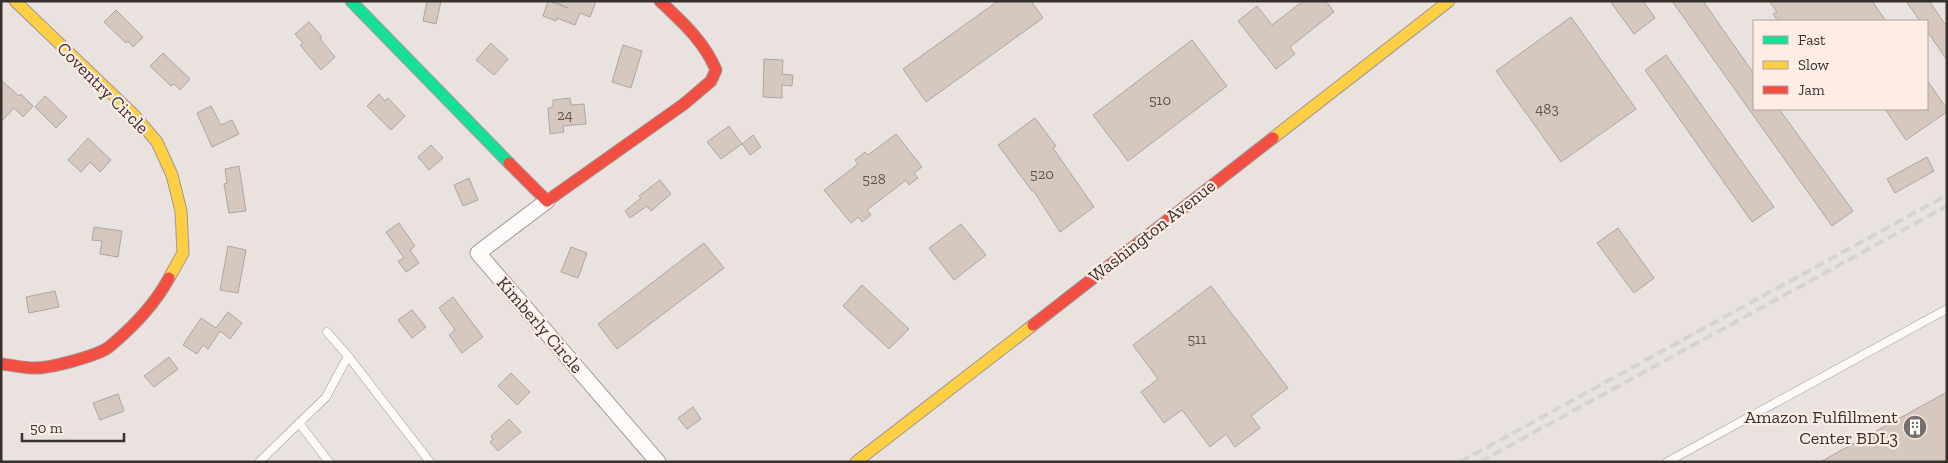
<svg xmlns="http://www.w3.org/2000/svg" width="1948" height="463" font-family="'Zilla Slab',serif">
	<rect width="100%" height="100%" fill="#eae2de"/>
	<g fill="#d7c8bf" stroke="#aca6a3">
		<polygon points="427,1 441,1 436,24 423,21"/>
		<polygon points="548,1 568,8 553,1 596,1 590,17 580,13 575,25 557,18 556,21 543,16"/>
		<polygon points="998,1 1031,1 1043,18 926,102 903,69"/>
		<polygon points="1303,1 1326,1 1334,12 1290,47 1295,54 1276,69 1238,21 1257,6 1272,25"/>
		<polygon points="1610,1 1643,1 1655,18 1634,34"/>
		<polygon points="1672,1 1703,1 1754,74 1754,109 1779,109 1853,211 1832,226"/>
		<polygon points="1769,1 1872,1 1886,21 1778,21 1773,14 1777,12"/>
		<polygon points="1906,1 1929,1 1947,27 1947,60 1927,31 1927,21 1920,21"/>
		<polygon points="116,10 143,37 133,47 128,41 126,43 104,22"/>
		<polygon points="1571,17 1636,109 1561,162 1496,71"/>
		<polygon points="309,22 322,37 320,39 335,57 321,70 300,45 303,43 295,34"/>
		<polygon points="1192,40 1227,86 1128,161 1093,115"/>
		<polygon points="491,43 508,59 494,75 476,60"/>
		<polygon points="623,45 642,51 631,88 612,82"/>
		<polygon points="163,53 190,79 180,90 174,84 171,86 150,66"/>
		<polygon points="1666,55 1774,207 1752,222 1645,70"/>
		<polygon points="764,59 783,60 782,74 793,75 792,86 782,85 782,98 763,97"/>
		<polygon points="1,80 19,96 21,94 33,106 23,117 14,108 1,122"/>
		<polygon points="1927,80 1947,109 1947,112 1906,140 1885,109 1927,109"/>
		<polygon points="379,94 385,101 388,98 405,116 391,130 367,106"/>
		<polygon points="45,96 67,117 56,128 35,107"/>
		<polygon points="570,98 571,105 584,104 586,124 563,126 564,132 550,134 548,108 553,107 553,100"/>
		<polygon points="211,106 221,125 232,120 239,134 212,147 197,113"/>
		<polygon points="1035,118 1056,146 1053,148 1094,207 1060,232 1033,190 1032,191 998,145"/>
		<polygon points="729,126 742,144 721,159 707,142"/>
		<polygon points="896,134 922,167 914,173 918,178 909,185 906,180 867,210 871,215 862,222 858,217 851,223 824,190 858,164 855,160 865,152 868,155"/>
		<polygon points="753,135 761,147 750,155 742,144"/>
		<polygon points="88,138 111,160 100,172 90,162 81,172 68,160"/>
		<polygon points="431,145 443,158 429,170 418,157"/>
		<polygon points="1927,157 1934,171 1895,193 1887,179"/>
		<polygon points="239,166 246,211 229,213 224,184 227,183 225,169"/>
		<polygon points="469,178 478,200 463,206 454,185"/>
		<polygon points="660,180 671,194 651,211 647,206 630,218 625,211 641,198 639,196"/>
		<polygon points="399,223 415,246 410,250 419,263 406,272 398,261 404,258 386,232"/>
		<polygon points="961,224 986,255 954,280 929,248"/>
		<polygon points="94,227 122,231 118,257 100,254 102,241 92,240"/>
		<polygon points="1618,228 1654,278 1634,293 1597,243"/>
		<polygon points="704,243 724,268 617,349 598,324"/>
		<polygon points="228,246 246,250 238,293 220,290"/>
		<polygon points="571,247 587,253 578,278 561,272"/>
		<polygon points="862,285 909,329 889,349 843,306"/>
		<polygon points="1211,286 1288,388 1251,416 1260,428 1235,447 1226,434 1210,447 1182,410 1164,423 1141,392 1158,379 1133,345"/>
		<polygon points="55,291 59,307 29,313 26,297"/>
		<polygon points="453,297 483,337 462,353 449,335 455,330 439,308"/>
		<polygon points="412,310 426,327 412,338 398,320"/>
		<polygon points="228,312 242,323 230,339 220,331 208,349 203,345 197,354 183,345 201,318 216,328"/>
		<polygon points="169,357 178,369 154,387 144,376"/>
		<polygon points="511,373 530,392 517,405 498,386"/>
		<polygon points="1947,392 1947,462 1820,462"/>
		<polygon points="118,394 124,411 100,420 93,403"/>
		<polygon points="693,407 701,419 687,429 678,418"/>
		<polygon points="509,419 521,432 498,451 490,442 493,439 491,436"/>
	</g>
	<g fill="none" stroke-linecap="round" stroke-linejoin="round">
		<g stroke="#9f9996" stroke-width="9">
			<g id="lane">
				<polyline points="327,332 348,356 430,462"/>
				<polyline points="299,423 329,462"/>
				<polyline points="259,462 326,397 348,356"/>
				<polyline points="1667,462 1947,309"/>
			</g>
		</g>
		<g stroke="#9f9996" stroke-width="17">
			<polyline id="street" points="547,201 478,253 658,462"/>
		</g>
		<g stroke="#9f9996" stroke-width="13">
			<polyline id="fast" points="351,1 509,163"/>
		</g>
		<g stroke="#9f9996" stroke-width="13">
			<g id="slow">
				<polyline points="15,1 134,115 157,142 172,175 181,211 183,253 169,278"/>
				<polyline points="1273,138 1449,1"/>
				<polyline points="856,462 1033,325"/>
			</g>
		</g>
		<g stroke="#9f9996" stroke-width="13">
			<g id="jam">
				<path d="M509,163L547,201L684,104L711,81L716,70C704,41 682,22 660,1"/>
				<polyline points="1033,325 1273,138"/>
				<path d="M1,364C12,365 24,368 35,368C51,368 97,356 109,347C132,328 155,304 169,278"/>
			</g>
		</g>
		<use href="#lane" stroke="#fcfbfa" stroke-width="8"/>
		<use href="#street" stroke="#fcfbfa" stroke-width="15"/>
		<use href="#fast" stroke="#16e098" stroke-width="11"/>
		<use href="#slow" stroke="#ffcf43" stroke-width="11"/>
		<use href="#jam" stroke="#f24e42" stroke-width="11"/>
		<g stroke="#d6d4d2" stroke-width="4" stroke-dasharray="10 5" stroke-linecap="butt">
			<polyline points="1460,462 1947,195"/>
			<polyline points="1480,462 1947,206"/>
		</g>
	</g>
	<defs>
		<g id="building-disc" transform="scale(1.25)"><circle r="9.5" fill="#766f6c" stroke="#feede5"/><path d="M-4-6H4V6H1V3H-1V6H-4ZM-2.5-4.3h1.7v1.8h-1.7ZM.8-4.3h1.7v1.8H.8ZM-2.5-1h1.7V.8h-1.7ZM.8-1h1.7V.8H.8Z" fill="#fff"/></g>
	</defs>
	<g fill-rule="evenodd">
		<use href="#building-disc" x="1915" y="427"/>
	</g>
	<g text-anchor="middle" stroke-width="4.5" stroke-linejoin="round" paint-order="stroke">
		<g font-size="15" fill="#5f5752">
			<text x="1160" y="105">510</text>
			<text x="1547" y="114">483</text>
			<text x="565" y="120">24</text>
			<text x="1042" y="179">520</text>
			<text x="874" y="184">528</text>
			<text x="1197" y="344">511</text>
		</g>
		<g font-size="18" fill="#37312e" stroke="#feede5">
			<text transform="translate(103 88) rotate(45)" y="6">Coventry Circle</text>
			<text transform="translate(1152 231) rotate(-38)" y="6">Washington Avenue</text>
			<text transform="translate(540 325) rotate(49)" y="6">Kimberly Circle</text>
		</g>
		<g font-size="18" fill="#37312e" stroke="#feede5" text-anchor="end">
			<text x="1898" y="423">Amazon Fulfillment<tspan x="1898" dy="21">Center BDL3</tspan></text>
		</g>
	</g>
	<rect width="1948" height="463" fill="none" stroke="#37312e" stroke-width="5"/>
	<rect x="1753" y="20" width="175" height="90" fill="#feede5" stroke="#aea29c"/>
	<rect x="1763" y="36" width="25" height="8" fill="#16e098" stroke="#aea29c"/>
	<text x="1798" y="45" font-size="15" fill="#37312e">Fast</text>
	<rect x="1763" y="61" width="25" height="8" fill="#ffcf43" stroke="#aea29c"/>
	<text x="1798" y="70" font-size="15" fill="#37312e">Slow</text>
	<rect x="1763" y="86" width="25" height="8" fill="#f24e42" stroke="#aea29c"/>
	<text x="1798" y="95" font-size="15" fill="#37312e">Jam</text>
	<path d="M22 433v8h102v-8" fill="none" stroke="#37312e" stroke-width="2.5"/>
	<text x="30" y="433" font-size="15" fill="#37312e" stroke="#feede5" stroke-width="4" paint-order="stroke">50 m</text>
</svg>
